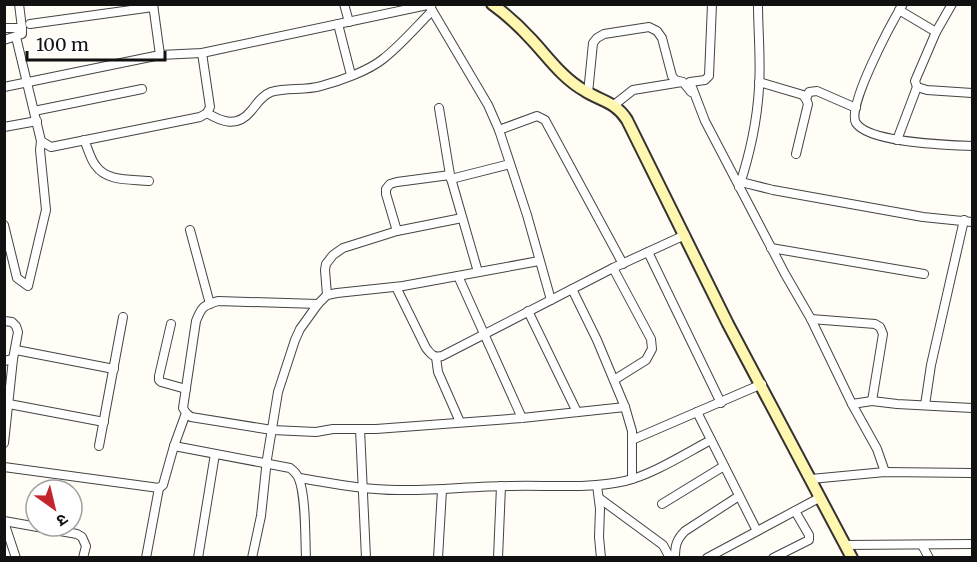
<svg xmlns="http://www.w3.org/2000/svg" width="977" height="562" font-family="Merriweather,'Noto Sans Devanagari',serif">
	<rect width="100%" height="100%" fill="#fffdf5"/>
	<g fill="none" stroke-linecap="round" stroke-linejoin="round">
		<g stroke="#444" stroke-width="10">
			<g id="street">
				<polyline points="19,4 22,28"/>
				<polyline points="153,4 160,55"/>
				<polyline points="344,4 349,22"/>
				<polyline points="712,4 709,76 705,80 690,82 705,121 785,274 811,319 852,404 877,449 885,472"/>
				<path d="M903,4C892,22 846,107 856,123C869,143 949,145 972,146"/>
				<polyline points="952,4 936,32 915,81 917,87 927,90 972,93"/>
				<polyline points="429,5 488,105 499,130 527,215 551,300"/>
				<polyline points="899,10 936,32"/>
				<polyline points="30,24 153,7"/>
				<polyline points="338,24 351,75"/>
				<polyline points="4,28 22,28 22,34 4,40"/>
				<polyline points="16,37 41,141 51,147 200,117 207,113 210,107 202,53"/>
				<polyline points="759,82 803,95 806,99 808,104 796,154"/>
				<polyline points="4,87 160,55 202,53 432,4"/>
				<polyline points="588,93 593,43 597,38 604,34 649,27 657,31 662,38 672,76 675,80 683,82 691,92"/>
				<polyline points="806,99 809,92 817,91 856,108"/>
				<polyline points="614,105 633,90 682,82"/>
				<polyline points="439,108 450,175 478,272"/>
				<polyline points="34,111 142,89"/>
				<path d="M207,113C222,122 237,128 251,111C257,104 261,96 271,92C287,87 304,91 321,86C340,81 368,71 383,59C400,46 417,26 432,11"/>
				<polyline points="4,127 37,121"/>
				<polyline points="499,130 537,116 545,120 623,264"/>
				<path d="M84,140C88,148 90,159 96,166C107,182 132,179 149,181"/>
				<polyline points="897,140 917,87"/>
				<polyline points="451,179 510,164"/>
				<polyline points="741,182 773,190 923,217 972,222"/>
				<path d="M739,187C750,154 757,122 759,88C761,60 758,32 758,4"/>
				<polyline points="4,225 17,278 28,286 46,210 40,150 41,141"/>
				<polyline points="190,230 210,304"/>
				<polyline points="397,231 386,194 386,189 390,184 397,182 450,175"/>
				<polyline points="771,248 924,274"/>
				<polyline points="648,252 721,403"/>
				<polyline points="613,268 651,339 652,349 646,360 614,380"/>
				<polyline points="458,276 522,418"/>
				<path d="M396,287L426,348C431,354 433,358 442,356L613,268L685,235"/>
				<polyline points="572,289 597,340 625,407 632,431 632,479"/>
				<polyline points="327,295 325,270 326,264 333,255 343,248 397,231 462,218"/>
				<path d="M318,304L218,301C203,306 202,306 196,321L183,408L186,413L191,417L272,430L316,432L333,429H376L522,418L625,407"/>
				<polyline points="528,311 577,412"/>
				<polyline points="811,319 875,324 880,327 883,334 872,401"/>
				<polyline points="4,321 12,322 16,326 18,332 13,359 4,443"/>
				<polyline points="171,324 159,376 159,380 161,382 186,389"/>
				<polyline points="16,350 114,369"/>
				<polyline points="436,357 438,372 460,422"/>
				<polyline points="4,361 13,359"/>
				<polyline points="9,404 104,422"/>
				<polyline points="852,404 872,401 897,404 972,408"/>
				<polyline points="925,405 931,365 964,220"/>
				<polyline points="697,412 757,531"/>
				<polyline points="360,429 366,558"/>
				<polyline points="632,440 762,384"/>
				<polyline points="99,446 123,317"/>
				<path d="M174,446L290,468C294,471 297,474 299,479C306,497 305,537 306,558"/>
				<polyline points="4,467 159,488 163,485 174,446 186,413"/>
				<path d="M299,478C331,483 364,490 398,490C436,491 473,486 511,486C549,485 588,489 625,481C652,475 686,453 711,440"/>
				<polyline points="811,479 885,472 972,473"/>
				<polyline points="597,485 600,509 599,537 601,558"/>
				<polyline points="599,498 663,545 670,558"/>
				<polyline points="662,504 724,466"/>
				<polyline points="4,521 77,534 82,537 86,546 83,558"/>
				<polyline points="4,522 16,558"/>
				<polyline points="845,545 972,544"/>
				<polyline points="922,545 929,558"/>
				<polyline points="146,558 159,488"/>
				<polyline points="198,558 215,454"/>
				<polyline points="252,558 261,516 267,459 278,392 295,340 300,329 318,304 327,295 337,293 403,286 539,261"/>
				<polyline points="438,558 442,490"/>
				<polyline points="498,558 501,486"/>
				<path d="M675,558C675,546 676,540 685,531L739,496"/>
				<polyline points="707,558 819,498"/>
				<polyline points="773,558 809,540 809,535 795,511"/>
			</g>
		</g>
		<g stroke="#333" stroke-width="14">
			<path id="secondary" d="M492,4C506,14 519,26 531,39C548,57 562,78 585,91C601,101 616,102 627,120L728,324L852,558"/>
		</g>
		<use href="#street" stroke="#fff" stroke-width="8"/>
		<use href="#secondary" stroke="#fff6b0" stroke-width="10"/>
	</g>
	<rect width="977" height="562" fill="none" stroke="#111111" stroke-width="12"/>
	<g transform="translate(54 508) rotate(146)"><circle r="28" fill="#ffffff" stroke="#a0a0a0" stroke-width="1.5"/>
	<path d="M0-4.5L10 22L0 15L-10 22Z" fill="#c4262e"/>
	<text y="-9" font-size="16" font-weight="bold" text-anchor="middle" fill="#111111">उ</text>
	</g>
	<path d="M27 51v9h138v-9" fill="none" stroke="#111111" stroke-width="3"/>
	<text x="36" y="51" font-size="18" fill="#111111" stroke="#ffffff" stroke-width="4.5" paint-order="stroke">100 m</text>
</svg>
